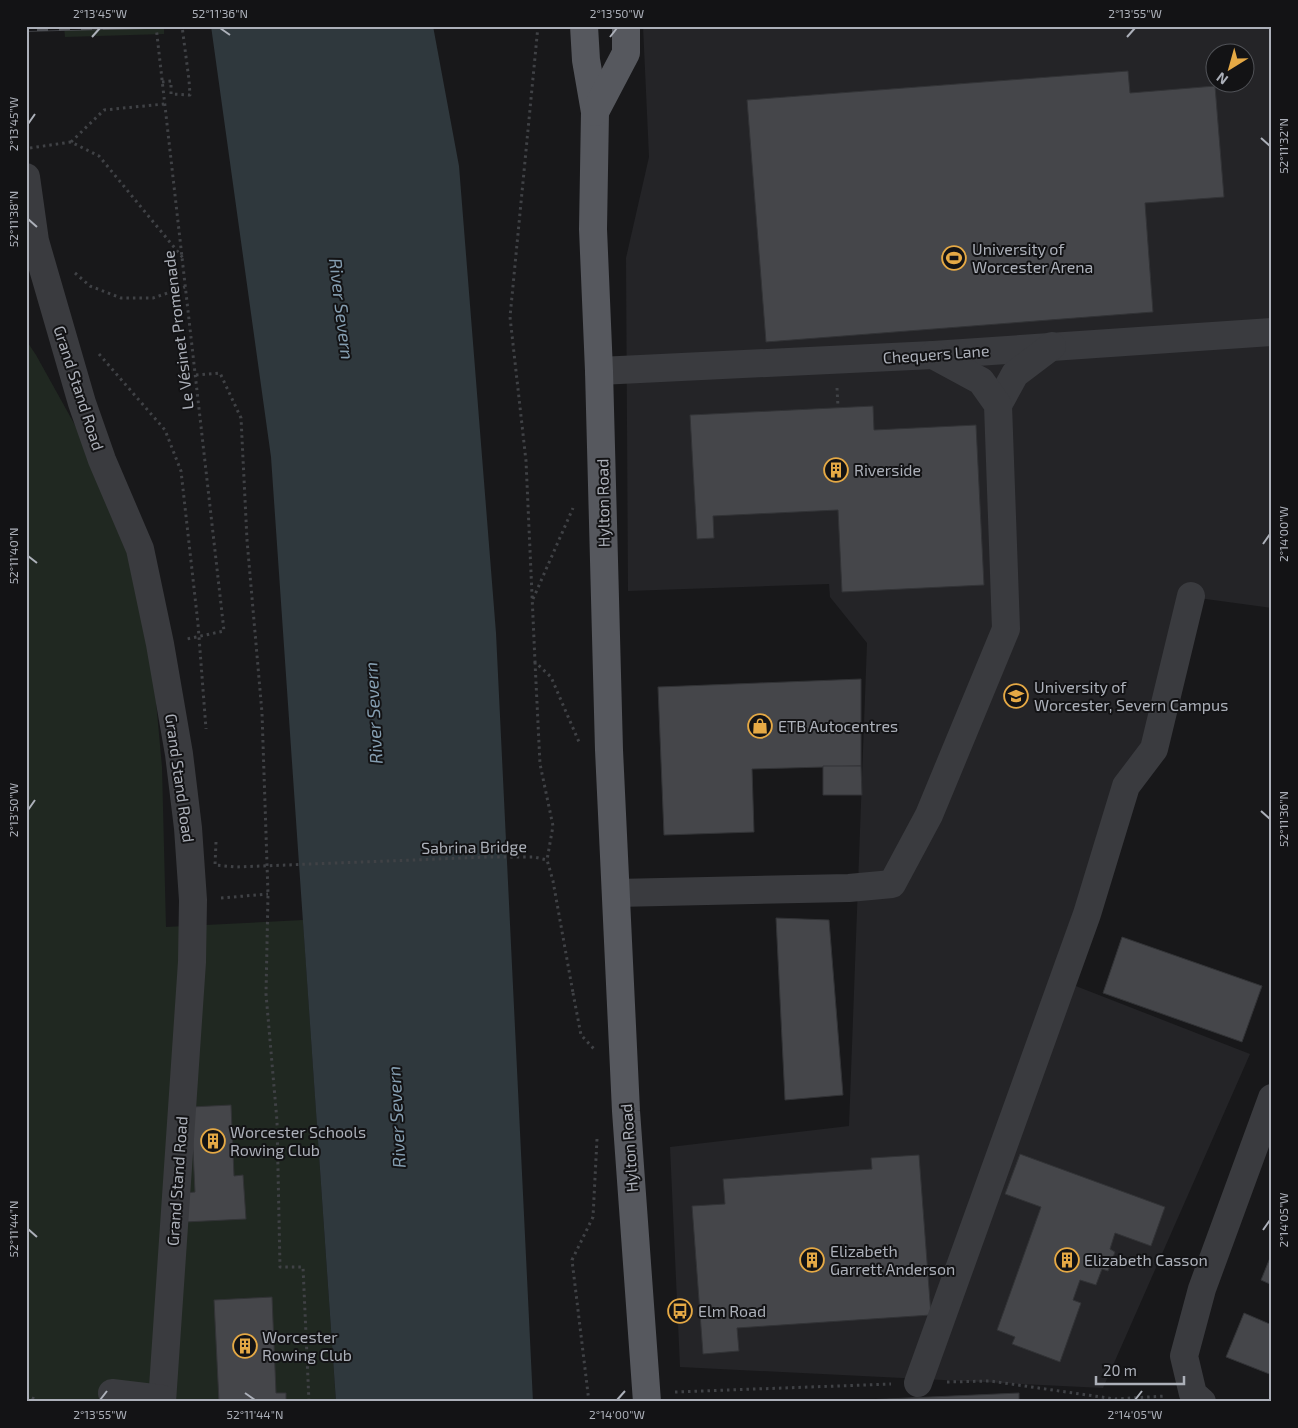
<svg xmlns="http://www.w3.org/2000/svg" width="1298" height="1428" font-family="'Exo 2',sans-serif">
	<rect width="100%" height="100%" fill="#18181a"/>
	<path fill="#242427" fill-rule="evenodd" d="M643,26H1272V608L1191,597L1063,981L1250,1054L1103,1388L680,1367L670,1147L849,1126L867,643L830,597L829,584L628,591L626,258L649,157ZM1216,52H1246V82H1216Z"/>
	<g fill="#202821">
		<polygon points="64,26 164,26 164,34 65,37"/>
		<polygon points="26,340 36,355 106,481 147,602 162,767 166,927 303,920 336,1402 26,1402"/>
	</g>
	<polygon fill="#2f383d" points="211,26 433,26 459,166 496,633 533,1402 336,1402 271,457"/>
	<g fill="#45464a" stroke="#323336">
		<polygon points="1128,71 1130,93 1215,86 1224,197 1145,203 1153,312 766,342 747,100"/>
		<polygon points="873,406 874,430 976,425 984,585 842,592 838,510 713,516 714,538 697,539 690,415"/>
		<polygon points="861,679 861,766 752,769 754,832 664,835 658,687"/>
		<polygon points="823,766 861,766 862,795 823,795"/>
		<polygon points="776,918 829,920 843,1095 785,1100"/>
		<polygon points="1122,937 1262,986 1242,1042 1103,993"/>
		<polygon points="231,1105 234,1176 243,1175 246,1219 185,1222 184,1193 195,1192 191,1107"/>
		<polygon points="1020,1154 1165,1207 1151,1246 1115,1233 1110,1249 1115,1252 1108,1271 1102,1269 1096,1285 1080,1280 1073,1300 1081,1303 1060,1362 1012,1344 1015,1337 997,1330 1041,1207 1005,1194"/>
		<polygon points="919,1155 931,1315 737,1328 739,1351 703,1354 692,1206 725,1204 723,1179 872,1169 871,1158"/>
		<polygon points="1272,1253 1272,1285 1261,1280"/>
		<polygon points="272,1297 276,1393 286,1393 286,1402 219,1402 214,1300"/>
		<polygon points="1244,1313 1272,1325 1272,1375 1226,1357"/>
		<polygon points="1019,1393 1019,1402 820,1402"/>
	</g>
	<g fill="none" stroke-linecap="round" stroke-linejoin="round">
		<g stroke="#404246" stroke-width="3" stroke-dasharray="2.5 4" stroke-linecap="butt">
			<polyline points="156,26 224,631 187,639"/>
			<polyline points="538,26 510,317 526,461 535,662 551,677 579,742"/>
			<polyline points="162,82 171,81 171,94 190,95 189,80 182,26"/>
			<polyline points="71,142 104,110 164,104"/>
			<polyline points="30,148 71,142 99,156 183,258"/>
			<polyline points="75,273 90,286 121,298 153,298 185,287"/>
			<polyline points="99,354 165,430 181,471 198,624 206,729"/>
			<polyline points="196,375 220,373 241,418 247,540 262,713 268,894 266,994 277,1121 280,1267 303,1267 309,1402"/>
			<polyline points="837,388 838,407"/>
			<polyline points="533,599 573,508"/>
			<polyline points="535,662 540,764 553,826 547,860"/>
			<polyline points="221,898 268,894"/>
			<polyline points="573,993 581,1035 594,1049"/>
			<polyline points="947,1382 990,1381 1115,1399 1165,1396"/>
			<polyline points="675,1392 891,1384"/>
			<polyline points="26,1395 41,1402"/>
			<polyline points="589,1402 572,1260 593,1217 597,1139"/>
		</g>
		<g stroke="#3a3b3f" stroke-width="28">
			<polyline points="26,177 35,241 82,403 102,460 140,549 160,644 179,754 188,828 193,900 192,962 162,1402"/>
			<polyline points="599,371 933,355 1272,332"/>
			<polyline points="998,405 1015,374 1052,346"/>
			<polyline points="616,893 849,888 892,884 929,815 1006,629 998,405 981,381 933,355"/>
			<polyline points="918,1383 1087,914 1126,786 1154,749 1191,596"/>
			<polyline points="112,1393 162,1399"/>
			<polyline points="1202,1402 1193,1394 1184,1356 1202,1289 1272,1098"/>
		</g>
		<g stroke="#56585e" stroke-width="28">
			<polyline points="584,26 586,60 595,112 593,229 599,371 609,750 626,1111 647,1402"/>
			<polyline points="595,112 626,53 626,26"/>
		</g>
		<g stroke="#4d4f54" stroke-width="5.5">
			<polyline id="rail" points="26,29 158,26"/>
		</g>
		<use href="#rail" stroke="#131315" stroke-width="4" stroke-dasharray="11" stroke-linecap="butt"/>
		<polyline stroke="#404246" stroke-width="3" stroke-dasharray="2.5 4" stroke-linecap="butt" points="216,842 215,865 236,867 488,857 534,857 547,860 553,881 573,993"/>
	</g>
	<path fill="none" stroke="#acb0b9" stroke-width="2" d="M220,28L230,35M92,37L100,28M610,37L617,28M1127,37L1135,28M28,124L35,114M1261,138L1270,146M28,219L37,227M1263,544L1270,534M28,556L37,563M28,810L35,800M1261,811L1270,819M28,1229L37,1237M1263,1230L1270,1220M245,1393L255,1400M100,1400L107,1391M617,1400L625,1391M1135,1400L1142,1391"/>
	<defs>
		<g id="stadium-ring" transform="scale(1.25)"><circle r="9.5" fill="#131315" stroke="#e5a945" stroke-width="1.5"/><path d="M0-5a6.5 5 0 1 0 0 10a6.5 5 0 1 0 0-10ZM-3.5-1.8h7v3.6h-7Z" fill="#e5a945"/></g>
		<g id="building-ring" transform="scale(1.25)"><circle r="9.5" fill="#131315" stroke="#e5a945" stroke-width="1.5"/><path d="M-4-6H4V6H1V3H-1V6H-4ZM-2.5-4.3h1.7v1.8h-1.7ZM.8-4.3h1.7v1.8H.8ZM-2.5-1h1.7V.8h-1.7ZM.8-1h1.7V.8H.8Z" fill="#e5a945"/></g>
		<g id="university-ring" transform="scale(1.25)"><circle r="9.5" fill="#131315" stroke="#e5a945" stroke-width="1.5"/><path d="M0-5L7-2L0 1L-7-2ZM-4 1L0 2.5L4 1V4Q0 6-4 4Z" fill="#e5a945"/></g>
		<g id="shop-ring" transform="scale(1.25)"><circle r="9.5" fill="#131315" stroke="#e5a945" stroke-width="1.5"/><path d="M-5-2.5h2.3a2.7 3.5 0 0 1 5.4 0H5L5.5 6h-11ZM-1.5-2.5h3a1.5 2.3 0 0 0-3 0Z" fill="#e5a945"/></g>
		<g id="bus-ring" transform="scale(1.25)"><circle r="9.5" fill="#131315" stroke="#e5a945" stroke-width="1.5"/><path d="M-5-6H5V4H4V6H2V4H-2V6H-4V4H-5ZM-3.5-4V0h7V-4ZM-3.5 1.2v1.5H-2V1.2ZM2 1.2v1.5H3.5V1.2Z" fill="#e5a945"/></g>
	</defs>
	<g fill-rule="evenodd">
		<use href="#stadium-ring" x="954" y="258"/>
		<use href="#building-ring" x="836" y="470"/>
		<use href="#university-ring" x="1016" y="696"/>
		<use href="#shop-ring" x="760" y="726"/>
		<use href="#building-ring" x="213" y="1141"/>
		<use href="#building-ring" x="812" y="1260"/>
		<use href="#building-ring" x="1067" y="1260"/>
		<use href="#bus-ring" x="680" y="1311"/>
		<use href="#building-ring" x="245" y="1346"/>
	</g>
	<g text-anchor="middle" stroke-width="4" stroke-linejoin="round" paint-order="stroke">
		<g font-size="16" fill="#acb0b9" stroke="#131315" text-anchor="start">
			<text x="972" y="255">University of<tspan x="972" dy="18">Worcester Arena</tspan></text>
			<text x="854" y="476">Riverside</text>
			<text x="1034" y="693">University of<tspan x="1034" dy="18">Worcester, Severn Campus</tspan></text>
			<text x="778" y="732">ETB Autocentres</text>
			<text x="230" y="1138">Worcester Schools<tspan x="230" dy="18">Rowing Club</tspan></text>
			<text x="830" y="1257">Elizabeth<tspan x="830" dy="18">Garrett Anderson</tspan></text>
			<text x="1084" y="1266">Elizabeth Casson</text>
			<text x="698" y="1317">Elm Road</text>
			<text x="262" y="1343">Worcester<tspan x="262" dy="18">Rowing Club</tspan></text>
		</g>
		<g font-size="16" fill="#acb0b9" stroke="#131315">
			<text transform="translate(178 330) rotate(-97)" y="6">Le Vésinet Promenade</text>
			<text transform="translate(936 354) rotate(-4)" y="6">Chequers Lane</text>
			<text transform="translate(79 388) rotate(72)" y="6">Grand Stand Road</text>
			<text transform="translate(603 503) rotate(-91)" y="6">Hylton Road</text>
			<text transform="translate(180 778) rotate(82)" y="6">Grand Stand Road</text>
			<text transform="translate(474 847) rotate(-1)" y="6">Sabrina Bridge</text>
			<text transform="translate(629 1148) rotate(-94)" y="6">Hylton Road</text>
			<text transform="translate(177 1181) rotate(-86)" y="6">Grand Stand Road</text>
		</g>
		<g font-size="18" font-style="italic" fill="#859eb1" stroke="#131315">
			<text transform="translate(341 309) rotate(83)" y="6">River Severn</text>
			<text transform="translate(374 713) rotate(-93)" y="6">River Severn</text>
			<text transform="translate(397 1117) rotate(-93)" y="6">River Severn</text>
		</g>
	</g>
	<rect width="1298" height="1428" fill="none" stroke="#131315" stroke-width="55"/>
	<g transform="translate(1230 68) rotate(217)"><circle r="24" fill="#131315" stroke="#505257"/>
	<path d="M0-4L9 19L0 12L-9 19Z" fill="#e5a945"/>
	<text y="-8" font-size="14" font-weight="bold" text-anchor="middle" fill="#acb0b9">N</text>
	</g>
	<path d="M1096 1376v8h88v-8" fill="none" stroke="#acb0b9" stroke-width="2.5"/>
	<text x="1103" y="1376" font-size="15" fill="#acb0b9" stroke="#131315" stroke-width="4" paint-order="stroke">20 m</text>
	<rect x="28" y="28" width="1242" height="1372" fill="none" stroke="#acb0b9" stroke-width="2"/>
	<g font-size="12" text-anchor="middle" fill="#acb0b9">
		<text x="100" y="18">2°13'45"W</text>
		<text x="220" y="18">52°11'36"N</text>
		<text x="617" y="18">2°13'50"W</text>
		<text x="1135" y="18">2°13'55"W</text>
		<text transform="translate(14 124) rotate(-90)" y="4">2°13'45"W</text>
		<text transform="translate(1284 146) rotate(-90)" y="4">52°11'32"N</text>
		<text transform="translate(14 219) rotate(-90)" y="4">52°11'38"N</text>
		<text transform="translate(1284 534) rotate(-90)" y="4">2°14'00"W</text>
		<text transform="translate(14 556) rotate(-90)" y="4">52°11'40"N</text>
		<text transform="translate(14 810) rotate(-90)" y="4">2°13'50"W</text>
		<text transform="translate(1284 819) rotate(-90)" y="4">52°11'36"N</text>
		<text transform="translate(1284 1220) rotate(-90)" y="4">2°14'05"W</text>
		<text transform="translate(14 1229) rotate(-90)" y="4">52°11'44"N</text>
		<text x="100" y="1419">2°13'55"W</text>
		<text x="255" y="1419">52°11'44"N</text>
		<text x="617" y="1419">2°14'00"W</text>
		<text x="1135" y="1419">2°14'05"W</text>
	</g>
</svg>
